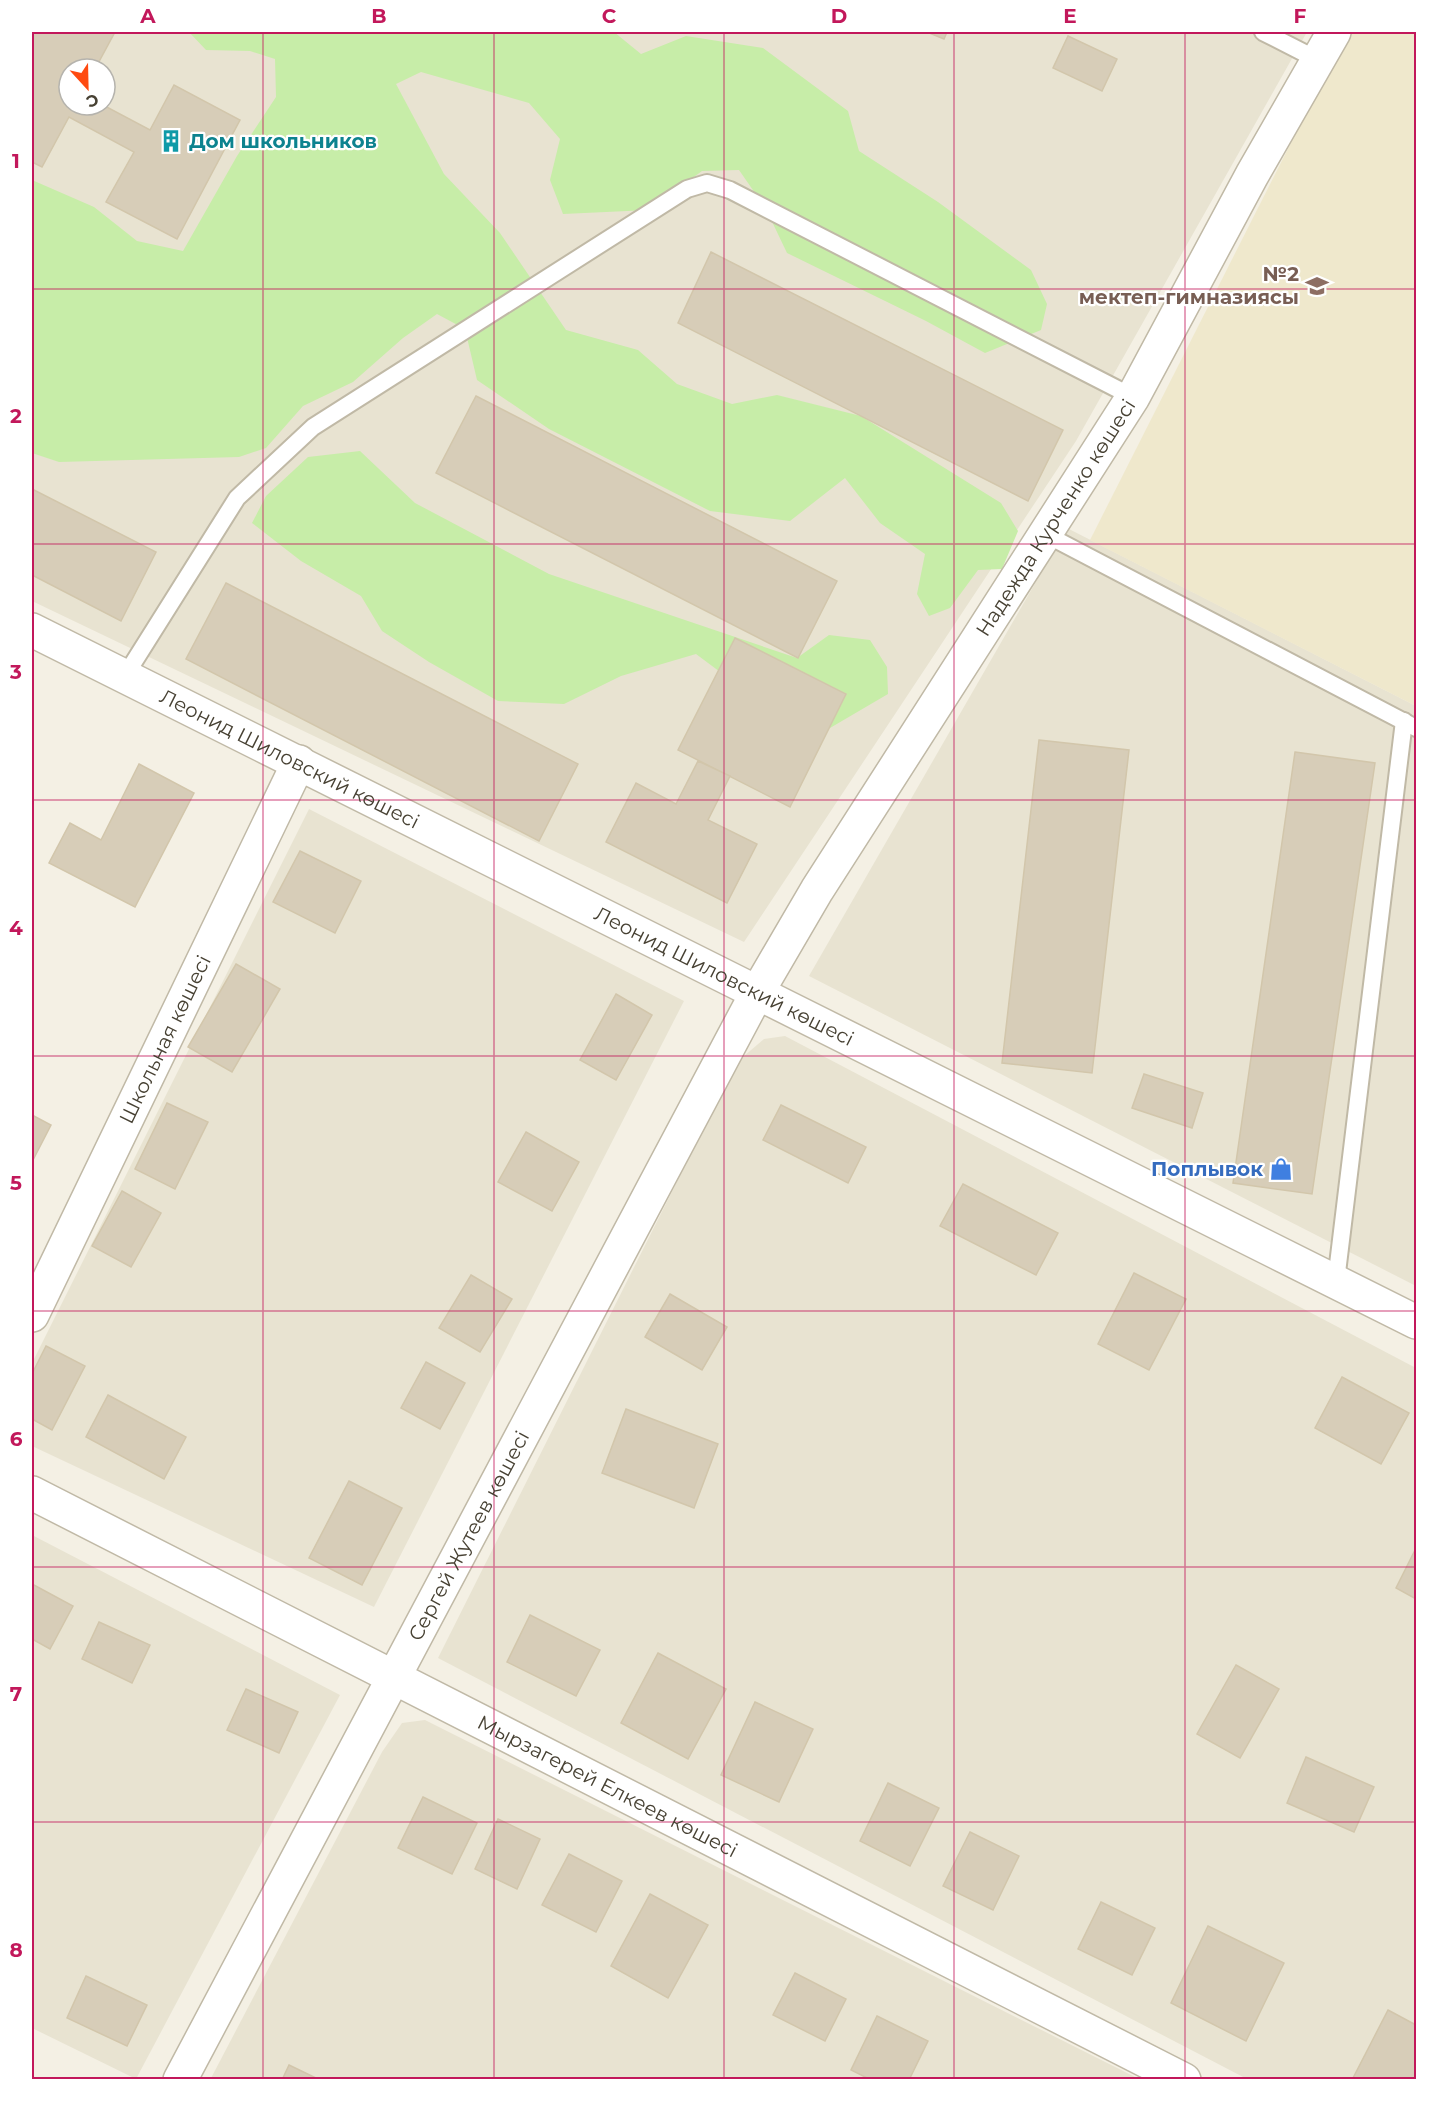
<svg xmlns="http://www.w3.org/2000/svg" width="1448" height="2111" font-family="Montserrat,sans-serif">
	<rect width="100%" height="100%" fill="#f4f0e4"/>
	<g fill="#e8e3d1" fill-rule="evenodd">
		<path d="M32,32H1307L1076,441L744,942L32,601ZM69,69H105V105H69Z"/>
		<polygon points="1067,528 1416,706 1416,1286 809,976"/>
		<polygon points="309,809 684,1001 374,1607 32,1446 32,1363"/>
		<polygon points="785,1036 1416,1368 1416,2079 1247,2079 438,1658 737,1062 764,1039"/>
		<polygon points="32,1535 340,1695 136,2079 32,2028"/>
		<polygon points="425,1720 1139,2079 210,2080 382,1752 402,1723"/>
	</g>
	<polygon fill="#efe8cc" points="1347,32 1416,32 1416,706 1090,540"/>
	<g fill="#c7eda8">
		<polygon points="189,32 614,32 641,54 686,36 763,48 848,111 859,151 938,202 1031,270 1047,304 1041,330 985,353 926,321 787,253 766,209 739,170 702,171 649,210 563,214 550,180 560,139 529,103 421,72 396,84 444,174 500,233 566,330 638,350 677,384 732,404 777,395 861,416 1001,503 1018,531 1002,569 978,570 950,608 929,616 917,594 925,554 880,523 845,478 790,521 710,511 549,429 477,380 465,329 437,314 403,338 353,382 303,406 266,448 239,457 59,462 32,453 32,180 94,207 137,241 183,251 237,156 276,97 275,59 250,51 206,50"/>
		<polygon points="360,451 415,503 549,574 797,658 829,635 870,640 887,667 888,694 830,728 787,722 696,654 621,676 564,704 498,701 429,662 382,631 361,596 301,561 252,523 266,496 308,457"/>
	</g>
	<g fill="#d7cdb8" stroke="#d2c6ab" stroke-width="1.5">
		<polygon points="32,32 115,32 95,69 69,69 69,105 103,105 150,130 174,85 240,120 177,239 106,202 134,152 69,117 42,167 32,162"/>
		<polygon points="927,32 947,32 944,39"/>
		<polygon points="1068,36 1117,59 1102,91 1053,68"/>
		<polygon points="711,252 1063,430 1028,501 678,323"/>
		<polygon points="476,396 837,581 798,658 436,473"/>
		<polygon points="32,489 156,552 121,621 32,575"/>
		<polygon points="226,583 578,764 539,841 186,659"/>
		<polygon points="735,638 846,694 790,807 678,750"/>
		<polygon points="1039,740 1129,750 1092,1073 1002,1063"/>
		<polygon points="1295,752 1375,763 1312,1194 1233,1183"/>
		<polygon points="698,761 730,776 708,820 757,844 727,903 606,842 636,783 676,804"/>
		<polygon points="139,764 194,793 135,907 49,863 70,823 101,840"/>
		<polygon points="300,851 361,881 335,933 273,902"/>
		<polygon points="236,964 280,989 232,1072 188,1047"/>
		<polygon points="616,994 652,1015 616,1080 580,1060"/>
		<polygon points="1144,1074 1203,1093 1192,1128 1132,1108"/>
		<polygon points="167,1103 208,1122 175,1189 135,1169"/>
		<polygon points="781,1105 866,1147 848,1183 763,1140"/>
		<polygon points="32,1115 51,1125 32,1162"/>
		<polygon points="526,1132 579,1162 552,1211 498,1182"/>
		<polygon points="963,1184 1058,1233 1036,1275 940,1226"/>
		<polygon points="122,1191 161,1213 131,1267 92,1246"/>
		<polygon points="1134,1273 1186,1299 1149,1370 1098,1344"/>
		<polygon points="471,1275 512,1299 480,1352 439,1328"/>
		<polygon points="670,1294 727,1327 702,1370 645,1337"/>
		<polygon points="46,1346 85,1366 52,1430 32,1419 32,1374"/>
		<polygon points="426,1362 465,1383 440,1429 401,1408"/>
		<polygon points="1342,1377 1409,1413 1381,1464 1315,1428"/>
		<polygon points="108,1395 186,1437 164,1479 86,1437"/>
		<polygon points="626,1409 718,1444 694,1508 602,1473"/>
		<polygon points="349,1481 402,1508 362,1585 309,1558"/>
		<polygon points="1416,1548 1416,1599 1396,1588"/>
		<polygon points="32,1584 73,1606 50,1649 32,1639"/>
		<polygon points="530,1615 600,1650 576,1696 507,1662"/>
		<polygon points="99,1622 150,1645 132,1683 82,1659"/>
		<polygon points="658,1653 726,1689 688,1759 621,1723"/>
		<polygon points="1236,1665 1279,1689 1240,1758 1197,1734"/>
		<polygon points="246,1689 298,1712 279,1753 227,1730"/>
		<polygon points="755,1702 813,1729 779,1802 721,1775"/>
		<polygon points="1306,1757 1374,1787 1354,1832 1287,1803"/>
		<polygon points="888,1783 939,1808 910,1866 860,1841"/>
		<polygon points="423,1797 477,1823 452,1874 398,1848"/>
		<polygon points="498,1819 540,1839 517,1889 475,1869"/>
		<polygon points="970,1832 1019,1856 993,1910 943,1886"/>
		<polygon points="569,1854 622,1881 596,1932 542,1905"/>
		<polygon points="650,1894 708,1925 668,1998 611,1966"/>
		<polygon points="1101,1902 1155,1928 1132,1975 1078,1949"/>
		<polygon points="1208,1926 1284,1963 1246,2041 1171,2003"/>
		<polygon points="795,1973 846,1999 825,2041 773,2015"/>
		<polygon points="86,1976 147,2005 127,2046 67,2018"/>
		<polygon points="1388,2010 1416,2025 1416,2080 1352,2080"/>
		<polygon points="877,2016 928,2041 909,2080 871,2080 851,2070"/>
		<polygon points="289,2065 320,2080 282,2080"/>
	</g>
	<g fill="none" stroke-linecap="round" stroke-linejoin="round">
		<g stroke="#c0b9a6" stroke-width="20">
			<g id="service">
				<polyline points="1263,32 1318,60"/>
				<polyline points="1047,535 1416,728"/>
				<polyline points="125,676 237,498 313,427 687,189 707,183 730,190 1133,397"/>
				<polyline points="1336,1281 1404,721"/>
			</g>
		</g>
		<g stroke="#c0b9a6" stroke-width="36">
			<g id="minor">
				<path id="s1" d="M32,630L1416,1322"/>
				<path id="s2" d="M32,1315L299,762"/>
				<path id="s3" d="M32,1493L1184,2080"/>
				<path id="s4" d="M180,2080L758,991L817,890L1133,397L1252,175L1334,32"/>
			</g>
		</g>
		<use href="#service" stroke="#fff" stroke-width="16"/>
		<use href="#minor" stroke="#fff" stroke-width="33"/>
	</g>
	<path fill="none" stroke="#c2185b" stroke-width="1.5" stroke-opacity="0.55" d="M263,32V2080M494,32V2080M724,32V2080M954,32V2080M1185,32V2080M32,289H1416M32,544H1416M32,800H1416M32,1056H1416M32,1311H1416M32,1567H1416M32,1822H1416"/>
	<defs>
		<g id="building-bare" transform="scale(1.8)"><path d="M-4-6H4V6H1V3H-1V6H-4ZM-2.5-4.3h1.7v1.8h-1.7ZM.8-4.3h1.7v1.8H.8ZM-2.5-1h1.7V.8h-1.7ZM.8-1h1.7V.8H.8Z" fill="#0f9aa8" stroke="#fff" stroke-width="2.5" paint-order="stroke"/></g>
		<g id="school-bare" transform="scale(1.8)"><path d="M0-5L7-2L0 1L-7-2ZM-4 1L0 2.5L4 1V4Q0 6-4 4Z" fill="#8d6e63" stroke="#fff" stroke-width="2.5" paint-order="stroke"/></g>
		<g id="shop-bare" transform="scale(1.8)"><path d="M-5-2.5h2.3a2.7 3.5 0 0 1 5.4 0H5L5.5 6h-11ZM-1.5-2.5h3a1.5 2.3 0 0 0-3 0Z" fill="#3f7fe0" stroke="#fff" stroke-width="2.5" paint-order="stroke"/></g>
	</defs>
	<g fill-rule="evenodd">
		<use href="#building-bare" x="171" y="141"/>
		<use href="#school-bare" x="1317" y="286"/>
		<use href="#shop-bare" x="1281" y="1169"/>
	</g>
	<g text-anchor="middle" stroke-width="4.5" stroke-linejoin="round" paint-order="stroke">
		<g font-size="20" font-weight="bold" fill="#0d838f" stroke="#fff" text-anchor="start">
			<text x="189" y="148">Дом школьников</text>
		</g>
		<g font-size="20" font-weight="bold" fill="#785e54" stroke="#fff" text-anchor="end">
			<text x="1299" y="281">№2<tspan x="1299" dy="23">мектеп-гимназиясы</tspan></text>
		</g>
		<g font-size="20" fill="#474133" stroke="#fff">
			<text dy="7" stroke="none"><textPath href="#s4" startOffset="1792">Надежда Курченко көшесі</textPath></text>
			<text dy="7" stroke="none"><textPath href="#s1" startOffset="288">Леонид Шиловский көшесі</textPath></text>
			<text dy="7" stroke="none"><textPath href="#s1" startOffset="774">Леонид Шиловский көшесі</textPath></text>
			<text dy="7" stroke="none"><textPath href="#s2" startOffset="306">Школьная көшесі</textPath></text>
			<text dy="7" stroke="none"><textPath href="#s4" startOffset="616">Сергей Жутеев көшесі</textPath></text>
			<text dy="7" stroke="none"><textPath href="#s3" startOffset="646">Мырзагерей Елкеев көшесі</textPath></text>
		</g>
		<g font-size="20" font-weight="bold" fill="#366cbe" stroke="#fff" text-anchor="end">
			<text x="1263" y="1176">Поплывок</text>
		</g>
	</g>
	<rect width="1448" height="2111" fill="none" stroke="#ffffff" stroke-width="66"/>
	<g transform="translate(87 87) rotate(158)"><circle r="28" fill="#ffffff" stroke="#b5b3ad" stroke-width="1.5"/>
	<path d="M0-4.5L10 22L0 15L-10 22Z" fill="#ff4a10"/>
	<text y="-9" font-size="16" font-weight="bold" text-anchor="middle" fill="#474133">С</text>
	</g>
	<rect x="33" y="33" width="1382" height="2045" fill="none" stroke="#c2185b" stroke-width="2"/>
	<g font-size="20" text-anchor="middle" font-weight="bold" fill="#c2185b">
		<text x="148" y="23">A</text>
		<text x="379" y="23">B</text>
		<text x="609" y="23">C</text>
		<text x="839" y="23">D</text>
		<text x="1070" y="23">E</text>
		<text x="1300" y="23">F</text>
		<text x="16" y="168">1</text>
		<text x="16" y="423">2</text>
		<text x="16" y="679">3</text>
		<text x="16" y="935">4</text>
		<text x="16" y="1190">5</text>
		<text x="16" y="1446">6</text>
		<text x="16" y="1701">7</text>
		<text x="16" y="1957">8</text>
	</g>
</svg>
